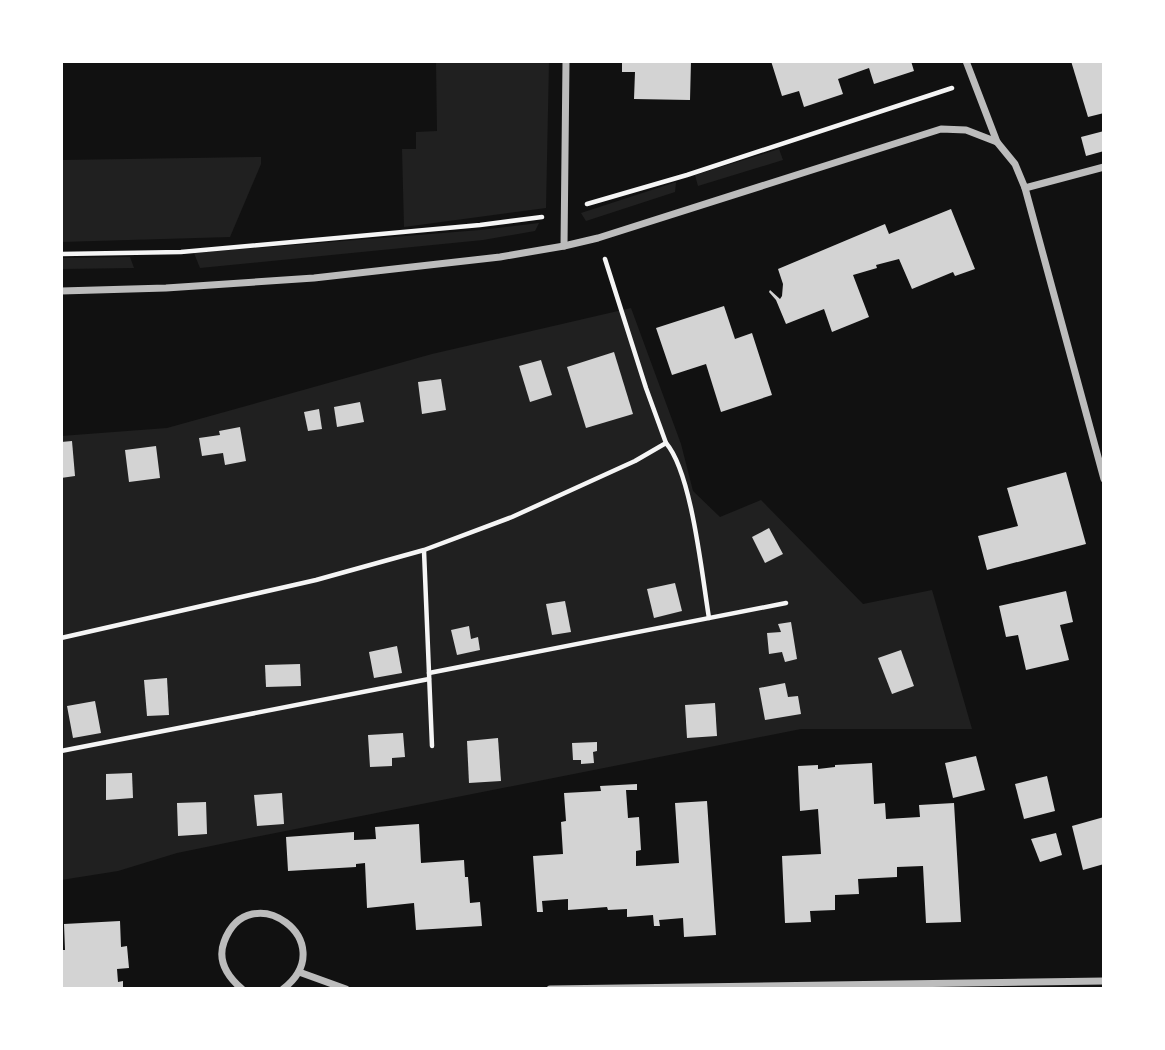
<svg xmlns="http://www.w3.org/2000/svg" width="1165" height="1050" font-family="'Libre Baskerville',serif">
	<rect width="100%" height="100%" fill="#111"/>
	<g fill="#202020">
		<polygon points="436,61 549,61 546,208 404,227 402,149 416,149 416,132 437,131"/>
		<polygon points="779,149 783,160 698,186 695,175"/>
		<polygon points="261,157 261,164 230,237 61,242 61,160"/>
		<polygon points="676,182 675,192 586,221 581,213"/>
		<polygon points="539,223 535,231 483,240 200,268 194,253 480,230"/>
		<polygon points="130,257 134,268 61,269 61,258"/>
		<polygon points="631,308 681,444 693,491 720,517 761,500 863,604 932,590 972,729 801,729 250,838 177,853 118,871 61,880 61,436 167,428 432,354"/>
	</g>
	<g fill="#d3d3d3">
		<polygon points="622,61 691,61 690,100 634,99 635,72 622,72"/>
		<polygon points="771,61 911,61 914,71 874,84 869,68 838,79 843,94 804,107 799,91 782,96"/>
		<polygon points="1071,61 1104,61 1104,113 1088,117"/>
		<polygon points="1104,131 1104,151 1086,156 1081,137"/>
		<polygon points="951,209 975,269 955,276 953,272 912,289 899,259 876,265 877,268 853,275 869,317 832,332 824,309 786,324 776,300 769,292 770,290 780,299 782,296 783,284 778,269 885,224 889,234"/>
		<polygon points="724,306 735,339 752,333 772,395 721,412 706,364 672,375 656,328"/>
		<polygon points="614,352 633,414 586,428 567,367"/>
		<polygon points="541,360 552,395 530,402 519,366"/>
		<polygon points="441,379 446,410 422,414 418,382"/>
		<polygon points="360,402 364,422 337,427 334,407"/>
		<polygon points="319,409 322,429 308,431 304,412"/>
		<polygon points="240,427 246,461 225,465 223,453 202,456 199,438 220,435 219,431"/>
		<polygon points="72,441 75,476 61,478 61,442"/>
		<polygon points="156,446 160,478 129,482 125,450"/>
		<polygon points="1066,472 1086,544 987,570 978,536 1018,526 1007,488"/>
		<polygon points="769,528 783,554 765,563 752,537"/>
		<polygon points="675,583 682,611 654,618 647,589"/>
		<polygon points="1066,591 1073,622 1060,625 1069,660 1026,670 1018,635 1006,637 999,606"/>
		<polygon points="565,601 571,632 552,635 546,604"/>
		<polygon points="791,622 797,659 785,662 782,652 769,654 767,633 781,632 778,624"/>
		<polygon points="469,626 471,639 478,637 480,650 457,655 451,630"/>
		<polygon points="397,646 402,673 374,678 369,652"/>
		<polygon points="901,650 914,686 892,694 878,658"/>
		<polygon points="300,664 301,686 266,687 265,665"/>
		<polygon points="167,678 169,715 147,716 144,680"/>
		<polygon points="785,683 788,697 798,696 801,714 765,720 759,688"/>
		<polygon points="95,701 101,733 73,738 67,706"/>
		<polygon points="715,703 717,736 687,738 685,705"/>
		<polygon points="403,733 405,757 392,758 392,766 370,767 368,735"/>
		<polygon points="498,738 501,781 469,783 467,741"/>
		<polygon points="597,742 597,751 593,752 594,763 581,764 581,760 573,760 572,743"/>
		<polygon points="976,756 985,790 953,798 945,763"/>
		<polygon points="872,763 874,804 885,803 886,819 920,817 919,805 954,803 961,922 926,923 923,866 897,867 897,877 858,879 859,894 835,895 835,910 810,911 811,922 785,923 782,856 821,854 818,809 800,811 798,766 818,765 818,769 835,767 835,765"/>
		<polygon points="132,773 133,798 106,800 106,774"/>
		<polygon points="1047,776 1055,811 1024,819 1015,784"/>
		<polygon points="637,784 637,790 626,790 628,818 639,817 641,850 636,851 636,866 679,863 675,803 707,801 716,935 684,937 683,918 659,920 660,926 654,926 653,915 627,917 627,909 608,910 607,907 568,910 568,899 542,901 543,912 537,912 533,856 563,854 561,822 566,821 564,793 601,791 600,786"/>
		<polygon points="282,793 284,824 257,826 254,795"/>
		<polygon points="206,802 207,834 178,836 177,803"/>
		<polygon points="1104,817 1104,864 1083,870 1072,826"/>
		<polygon points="419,824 421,863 464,860 465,877 468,877 470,903 480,902 482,926 416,930 414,903 367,908 365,863 356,864 356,867 288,871 286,837 354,832 354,840 376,839 375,827"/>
		<polygon points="1056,833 1062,855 1040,862 1031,839"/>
		<polygon points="120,921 121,947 127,946 129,968 117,969 118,982 123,981 123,989 61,989 61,950 65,950 64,924"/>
	</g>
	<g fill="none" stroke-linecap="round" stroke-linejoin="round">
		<g stroke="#f5f5f5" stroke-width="4.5">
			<polyline points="587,204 687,175 952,88"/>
			<polyline points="61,254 181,252 480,225 542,217"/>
			<path d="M666,443C692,473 702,576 709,618"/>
			<polyline points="424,551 432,746"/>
			<polyline points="61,638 316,580 424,550 512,517 635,461 666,443 646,388 605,259"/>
			<polyline points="429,673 786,603"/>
			<polyline points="61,751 429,679"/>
		</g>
		<g stroke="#bcbcbc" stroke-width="7">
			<polyline points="966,61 997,142 1015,164 1025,188 1104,479"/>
			<polyline points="1025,188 1104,167"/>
			<polyline points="564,246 566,61"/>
			<polyline points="61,291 166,288 314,278 500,257 564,246 598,238 941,129 966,130 997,142"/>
			<polyline points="299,972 346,989"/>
			<path d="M242,989C228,977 217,961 224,942C249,874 344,942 283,989"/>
			<polyline points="550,989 1104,981"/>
		</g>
	</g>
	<rect width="1165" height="1050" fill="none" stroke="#ffffff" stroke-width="126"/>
</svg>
